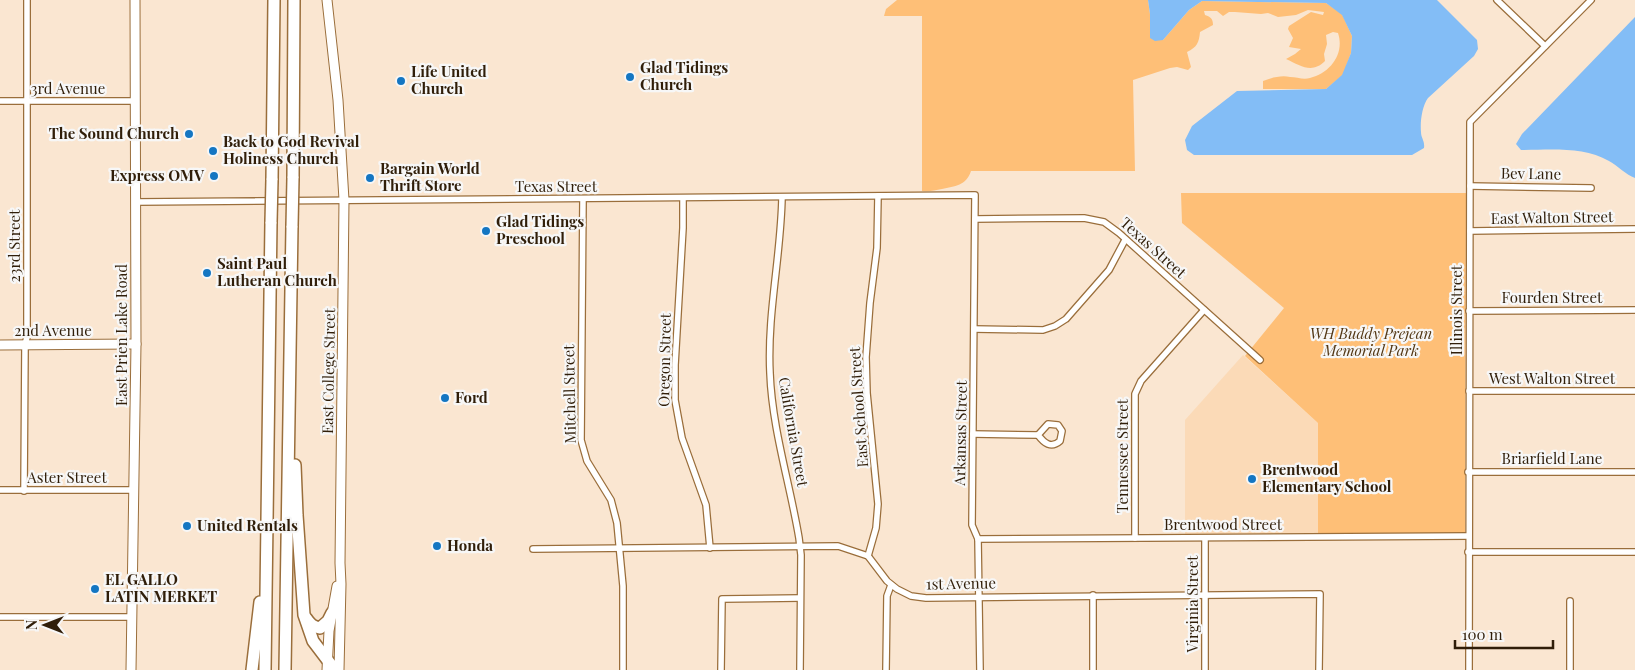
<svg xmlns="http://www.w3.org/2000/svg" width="1635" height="670" font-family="'Playfair Display',serif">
	<rect width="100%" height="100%" fill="#fae6d1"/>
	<polygon fill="#fbdab7" points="1243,355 1318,423 1318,534 1185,535 1185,420"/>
	<g fill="#febf77">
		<path d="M897,0H1148L1150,14V37L1163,40L1189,10L1202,1L1326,3L1342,14L1352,36L1351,53L1343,75L1326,89H1263V81C1271,78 1281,75 1290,77C1297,77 1303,80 1310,78C1330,73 1345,54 1338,33L1333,32L1326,35L1327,44L1324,54L1325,61C1312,74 1301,66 1286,59L1295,54L1301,49L1289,47L1293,38L1288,29L1289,26L1311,12L1323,15L1324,12L1308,10L1296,15L1278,17L1268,13L1261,14L1235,12H1229L1223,16L1217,11H1204L1205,15C1211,17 1213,19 1213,25L1200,32C1199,43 1197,47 1187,52L1191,67L1188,70L1177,67L1170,68L1133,80L1135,171H971C966,186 955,186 942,189C935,190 930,192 922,191V16H884L886,9Z"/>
		<polygon points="1181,193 1466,193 1465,534 1318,534 1318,423 1245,356 1284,308 1182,223"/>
	</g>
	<g fill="#83bdf6">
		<path d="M1437,0L1477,40L1478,49L1474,56L1428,98C1422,106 1420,122 1421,132C1421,138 1425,141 1424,148L1412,155H1194L1187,150L1185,140L1192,126L1237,91L1326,89L1342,75L1351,53L1352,36L1342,15L1326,3L1202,1L1189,10L1163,40L1155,41L1150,38V14L1148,0Z"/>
		<path d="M1635,17V178C1626,175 1618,166 1609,161C1583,146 1549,150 1521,150L1516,144L1522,134Z"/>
	</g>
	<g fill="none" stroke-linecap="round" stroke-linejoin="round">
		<g stroke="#9a6e3b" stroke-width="8">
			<g id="street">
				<polyline points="1497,0 1545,46"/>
				<polyline points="0,101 135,101"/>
				<polyline points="1470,186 1591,188"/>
				<path d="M782,197C781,256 767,314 770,373C772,428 790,484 799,538L801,555L800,670"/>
				<polyline points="683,198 683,228 675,365 675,400 682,438 706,505 710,548"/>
				<polyline points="583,199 581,440 587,461 611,500 617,523 623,586 623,670"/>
				<polyline points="137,202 975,195 972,525 978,539 980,670"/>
				<polyline points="975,219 1084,218 1104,222 1119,233 1260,360"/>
				<polyline points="1470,231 1635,229"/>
				<polyline points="1469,311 1635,310"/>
				<polyline points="974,329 1043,330 1055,326 1066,319 1109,270 1125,240"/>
				<polyline points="1469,391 1635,391"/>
				<path d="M1048,424L1058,425L1062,431L1060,441C1051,449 1044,443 1038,435Z"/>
				<polyline points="973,434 1038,435"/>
				<polyline points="1468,472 1635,472"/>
				<polyline points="0,490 134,490"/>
				<polyline points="24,491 25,345 27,337 27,0"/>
				<polyline points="1135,538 1135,394 1141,381 1204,310"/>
				<polyline points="978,539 1468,536"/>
				<polyline points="533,549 838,546 868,556 887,581 897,589 911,596 926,598 1320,594 1319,670"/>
				<polyline points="1468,552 1635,552"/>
				<polyline points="868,556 876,528 878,504 867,393 866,357 870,303 877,248 878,196"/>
				<polyline points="0,617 131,617"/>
				<polyline points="721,670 722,599 800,598"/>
				<polyline points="886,670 887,596 891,585"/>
				<polyline points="1093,670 1093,595"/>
				<polyline points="1205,670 1205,538"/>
				<polyline points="1469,670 1470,122 1591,0"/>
				<polyline points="1570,670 1570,601"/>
			</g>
		</g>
		<g stroke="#9a6e3b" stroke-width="11">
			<g id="secondary">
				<polyline points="327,0 338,100 344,200 340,563 341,584 339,670"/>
				<polyline points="0,345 136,344"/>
				<polyline points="131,670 136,344 135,0"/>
				<polyline points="327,670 329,631 337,586"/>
			</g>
		</g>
		<g stroke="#9a6e3b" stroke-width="14">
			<g id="highway">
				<polyline points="293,178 294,0"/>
				<polyline points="272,180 274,0"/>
				<polyline points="295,465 297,515 304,615 313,641 332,666 333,670"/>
				<path d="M306,618C310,624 313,627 320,628L328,621L332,613"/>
				<polyline points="252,670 260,602"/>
				<polyline points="265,670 271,222"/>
				<polyline points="285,670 292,226"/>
			</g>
		</g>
		<use href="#street" stroke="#fff" stroke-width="5.5"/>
		<use href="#secondary" stroke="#fff" stroke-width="9"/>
		<use href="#highway" stroke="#fff" stroke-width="11"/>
		<g stroke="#9a6e3b" stroke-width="14" stroke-linecap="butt">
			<g id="highway-bridge">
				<polyline points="271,222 272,180"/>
				<polyline points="292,226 293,178"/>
			</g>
		</g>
		<use href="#highway-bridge" stroke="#fff" stroke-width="11"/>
	</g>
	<g fill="#1476c2" stroke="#f7f7f7" stroke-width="2">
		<circle cx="630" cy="77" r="5"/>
		<circle cx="401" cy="81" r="5"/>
		<circle cx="189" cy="134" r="5"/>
		<circle cx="213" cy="151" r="5"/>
		<circle cx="214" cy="176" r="5"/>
		<circle cx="370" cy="178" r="5"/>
		<circle cx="486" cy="231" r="5"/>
		<circle cx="207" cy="273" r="5"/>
		<circle cx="445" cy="398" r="5"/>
		<circle cx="1252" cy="479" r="5"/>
		<circle cx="187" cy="526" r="5"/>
		<circle cx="437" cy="546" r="5"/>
		<circle cx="95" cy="589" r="5"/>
	</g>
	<g text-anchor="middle" stroke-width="4.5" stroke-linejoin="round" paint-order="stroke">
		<g font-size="15" font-weight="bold" fill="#301e09" stroke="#f7f7f7" text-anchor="start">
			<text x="640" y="73">Glad Tidings<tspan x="640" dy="17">Church</tspan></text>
			<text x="411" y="77">Life United<tspan x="411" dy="17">Church</tspan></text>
			<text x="179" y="139" text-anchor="end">The Sound Church</text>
			<text x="223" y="147">Back to God Revival<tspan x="223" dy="17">Holiness Church</tspan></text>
			<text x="380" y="174">Bargain World<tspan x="380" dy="17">Thrift Store</tspan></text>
			<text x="204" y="181" text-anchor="end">Express OMV</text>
			<text x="496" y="227">Glad Tidings<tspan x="496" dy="17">Preschool</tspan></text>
			<text x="217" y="269">Saint Paul<tspan x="217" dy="17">Lutheran Church</tspan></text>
			<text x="455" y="403">Ford</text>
			<text x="1262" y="475">Brentwood<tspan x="1262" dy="17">Elementary School</tspan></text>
			<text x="197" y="531">United Rentals</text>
			<text x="447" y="551">Honda</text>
			<text x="105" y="585">EL GALLO<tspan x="105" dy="17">LATIN MERKET</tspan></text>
		</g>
		<g font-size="15" fill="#301e09" stroke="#f7f7f7">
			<text x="68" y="94">3rd Avenue</text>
			<text transform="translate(1531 174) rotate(1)" y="5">Bev Lane</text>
			<text x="556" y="192">Texas Street</text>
			<text transform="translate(1552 218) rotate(-1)" y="5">East Walton Street</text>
			<text transform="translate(15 246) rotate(-90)" y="5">23rd Street</text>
			<text transform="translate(1153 248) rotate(42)" y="5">Texas Street</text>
			<text x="1552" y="303">Fourden Street</text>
			<text transform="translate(1457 310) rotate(-90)" y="5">Illinois Street</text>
			<text x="53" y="336">2nd Avenue</text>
			<text transform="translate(122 335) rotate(-90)" y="5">East Prien Lake Road</text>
			<text transform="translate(665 360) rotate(-89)" y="5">Oregon Street</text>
			<text transform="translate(329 371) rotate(-89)" y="5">East College Street</text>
			<text x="1552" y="384">West Walton Street</text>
			<text transform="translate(570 394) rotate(-91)" y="5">Mitchell Street</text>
			<text transform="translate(859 407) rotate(-94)" y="5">East School Street</text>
			<text transform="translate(793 432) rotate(80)" y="5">California Street</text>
			<text transform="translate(961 433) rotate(-89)" y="5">Arkansas Street</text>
			<text transform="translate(1123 456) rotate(-90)" y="5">Tennessee Street</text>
			<text x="1552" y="464">Briarfield Lane</text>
			<text x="67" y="483">Aster Street</text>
			<text x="1223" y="530">Brentwood Street</text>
			<text transform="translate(961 584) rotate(-1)" y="5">1st Avenue</text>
			<text transform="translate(1193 604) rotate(-90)" y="5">Virginia Street</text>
		</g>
		<g font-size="15" font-style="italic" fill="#533714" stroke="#f7f7f7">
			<text x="1371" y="339">WH Buddy Prejean<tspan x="1371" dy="17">Memorial Park</tspan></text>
		</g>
	</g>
	<g transform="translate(45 625) rotate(270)" stroke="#f7f7f7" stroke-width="4" paint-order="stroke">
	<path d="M0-4L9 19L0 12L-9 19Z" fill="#301e09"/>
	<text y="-8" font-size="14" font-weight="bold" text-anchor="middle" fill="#301e09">N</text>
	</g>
	<path d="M1455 640v8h98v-8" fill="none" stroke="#301e09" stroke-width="2.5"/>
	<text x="1462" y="640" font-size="15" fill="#301e09" stroke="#f7f7f7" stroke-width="4" paint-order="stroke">100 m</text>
</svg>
